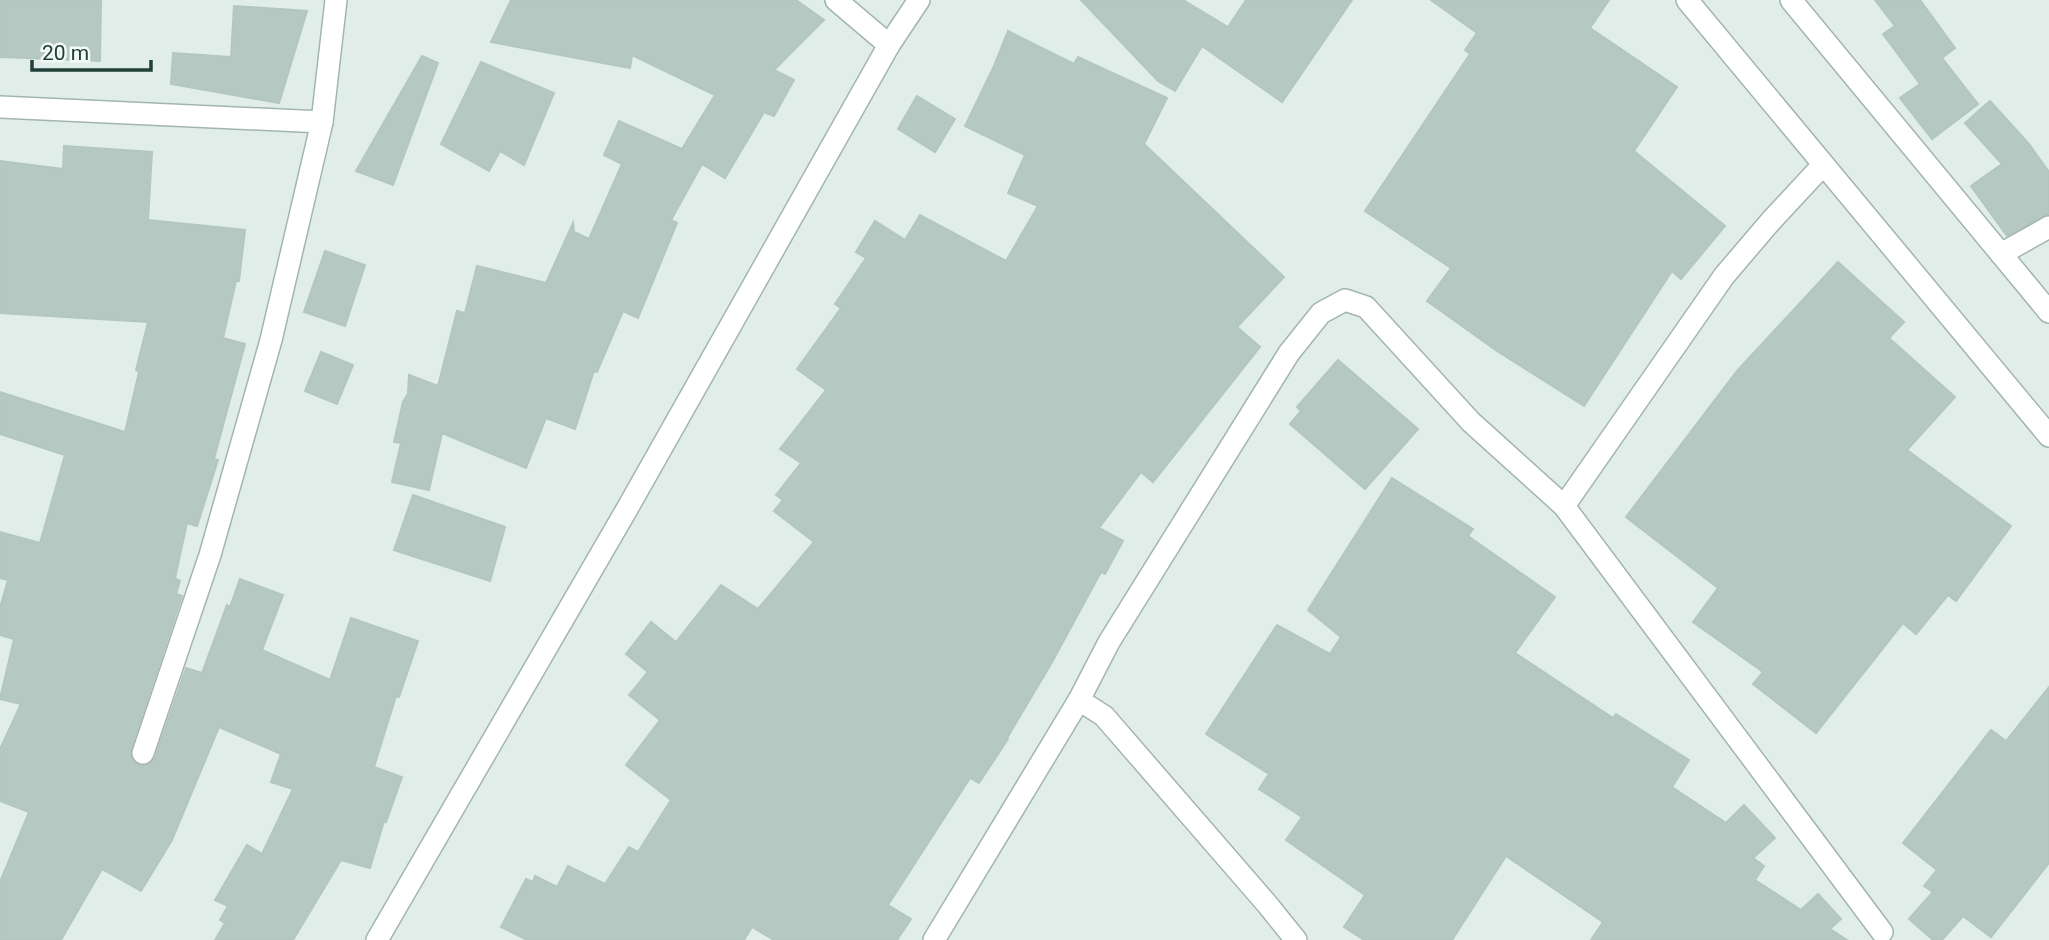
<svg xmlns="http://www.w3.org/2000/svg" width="2049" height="940" font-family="Roboto,sans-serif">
	<rect width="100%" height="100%" fill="#e1ede8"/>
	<g fill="#b6c8c2" stroke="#b3c7c0" stroke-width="2">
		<polygon points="0,0 101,0 100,61 0,57"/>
		<polygon points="511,0 796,0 824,20 774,70 794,80 774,116 764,112 725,178 702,164 671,220 677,223 638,318 623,311 597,372 594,371 575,429 546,418 526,468 442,433 429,490 392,482 401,443 394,442 403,402 408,394 409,375 438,386 457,311 465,313 477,266 546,283 573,223 574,232 589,239 622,164 604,155 619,121 682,149 715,95 632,55 630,68 491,42"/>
		<polygon points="1081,0 1183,0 1228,27 1246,0 1352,0 1282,102 1202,46 1175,91 1158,81"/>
		<polygon points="1431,0 1609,0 1590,28 1677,87 1634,151 1725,226 1681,279 1672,271 1584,406 1497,351 1427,301 1451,268 1365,211 1470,54 1465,50 1477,33"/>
		<polygon points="1875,0 1920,0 1955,48 1942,58 1978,104 1932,139 1900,98 1920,84 1883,34 1895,26"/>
		<polygon points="234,6 307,11 279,103 171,84 173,53 231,57"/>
		<polygon points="1008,31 1074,64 1078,57 1167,98 1144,144 1284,277 1237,327 1260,347 1153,482 1141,472 1099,528 1123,541 1105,574 1101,572 1051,664 1007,738 1008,739 979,783 970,778 888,905 911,919 897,940 774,940 752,927 744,940 527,940 501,927 526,879 533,882 535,876 557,887 568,866 605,884 629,847 638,852 671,800 626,765 660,720 629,695 648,672 626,654 651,622 676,642 721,585 758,609 814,542 774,511 783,500 776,495 801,463 780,449 826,390 797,369 841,308 835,304 866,258 856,252 875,221 905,240 920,215 1006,261 1038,206 1008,193 1025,155 965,126 994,66"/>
		<polygon points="422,56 438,63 393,185 356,171"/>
		<polygon points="481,62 554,93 524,165 500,151 489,171 441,144"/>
		<polygon points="917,96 955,119 935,152 898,129"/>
		<polygon points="1990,101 2029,144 2049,172 2049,214 2007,236 1971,186 2002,164 1965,123"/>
		<polygon points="64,146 152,152 148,220 245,230 239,281 236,281 223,338 245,344 214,459 218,460 197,526 187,523 175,578 180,581 176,594 182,596 131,749 133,761 145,766 151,763 155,758 186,668 202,673 227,605 230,607 240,579 283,595 262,650 330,680 351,618 418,641 399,697 396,696 374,767 402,777 386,822 384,821 370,868 341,860 293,940 215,940 225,923 220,920 228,906 215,900 247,845 262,854 293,789 271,782 281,754 219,727 172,840 141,891 102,869 61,940 0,940 0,882 29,812 0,801 0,749 21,704 0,699 14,639 0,635 0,608 8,580 0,578 0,532 40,543 65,455 0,434 0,392 125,432 139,372 136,370 148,322 0,313 0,161 63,169"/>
		<polygon points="325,251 365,265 345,326 304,312"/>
		<polygon points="1838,262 1904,322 1889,338 1955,397 1907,450 2011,526 1956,601 1948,595 1916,634 1903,623 1816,733 1753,684 1763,672 1693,622 1718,588 1626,517 1737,371"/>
		<polygon points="321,352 353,365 337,404 305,391"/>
		<polygon points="1338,360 1418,429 1365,489 1290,424 1301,411 1297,407"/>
		<polygon points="1392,478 1473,529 1468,536 1555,597 1515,653 1613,718 1616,714 1689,760 1672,787 1726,823 1744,805 1775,838 1753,858 1764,866 1755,880 1801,910 1818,894 1841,919 1830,929 1847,940 1591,940 1603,922 1506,856 1452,940 1364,940 1344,927 1365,895 1286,840 1302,817 1259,789 1269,774 1206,734 1277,625 1330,654 1341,637 1308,610"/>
		<polygon points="413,495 505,527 490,581 394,550"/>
		<polygon points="2049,687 2049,863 1991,937 1963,916 1942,940 1933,940 1909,919 1933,892 1924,886 1937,870 1903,843 1991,730 2006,741"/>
	</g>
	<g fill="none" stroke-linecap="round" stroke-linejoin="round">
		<g stroke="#a3b5b0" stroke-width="24">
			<g id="minor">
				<polyline points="836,0 889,45"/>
				<polyline points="1687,0 2049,436"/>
				<polyline points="1791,0 2049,312"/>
				<polyline points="0,107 322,122"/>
				<polyline points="2001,254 2049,227"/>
				<polyline points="1564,506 1724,276 1770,222 1822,166"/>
				<polyline points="143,753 210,555 271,340 322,122 336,0"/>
				<polyline points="377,940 627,509 889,45 919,0"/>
				<polyline points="934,940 1079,700"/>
				<polyline points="1296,940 1267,904 1104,716 1079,700 1109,642 1289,353 1321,313 1345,300 1366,307 1471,422 1564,506 1882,932"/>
			</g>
		</g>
		<use href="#minor" stroke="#fff" stroke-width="21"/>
	</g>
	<path d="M32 60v10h119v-10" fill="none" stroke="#203f39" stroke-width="3.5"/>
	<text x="42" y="60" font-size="21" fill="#203f39" stroke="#f2f9f6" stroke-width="5" paint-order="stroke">20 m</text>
</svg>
